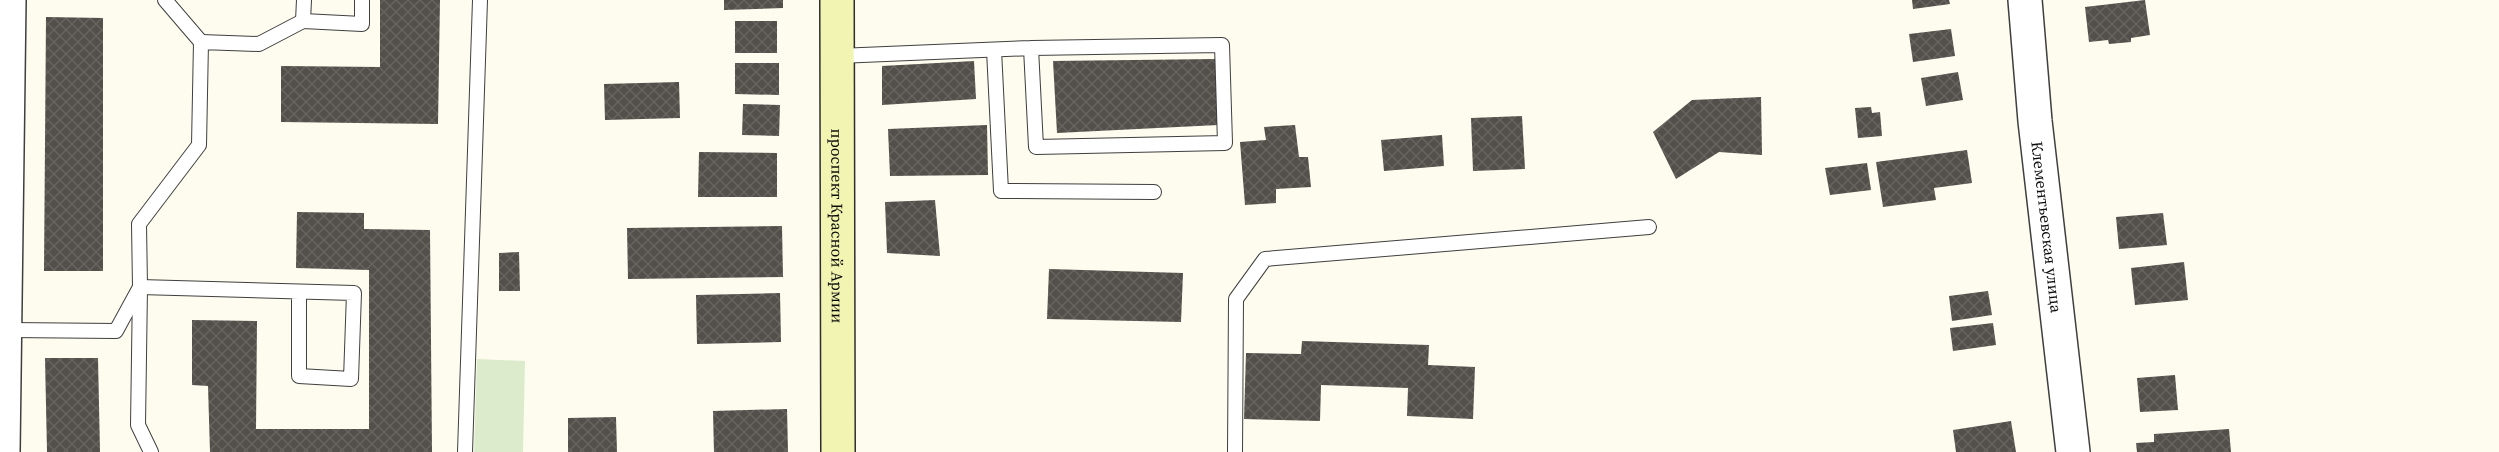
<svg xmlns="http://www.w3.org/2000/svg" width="2499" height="452" font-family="'Source Serif 4',serif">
	<defs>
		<pattern id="building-cross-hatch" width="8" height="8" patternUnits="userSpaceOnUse" patternTransform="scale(1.5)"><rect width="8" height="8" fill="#534f4a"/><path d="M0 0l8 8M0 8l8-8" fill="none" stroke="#676460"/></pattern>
	</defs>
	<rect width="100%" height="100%" fill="#fdfcee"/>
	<polygon fill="#dbebcc" points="477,359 525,361 523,452 474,452"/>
	<g fill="url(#building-cross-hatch)">
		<polygon points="380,0 440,0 438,124 281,122 281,66 380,67"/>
		<polygon points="724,0 783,0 783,8 724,10"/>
		<polygon points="1912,0 1949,0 1950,4 1913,9"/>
		<polygon points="2145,0 2150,35 2131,38 2131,42 2109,44 2108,40 2089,42 2085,7"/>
		<polygon points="46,17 103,18 103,271 44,271"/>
		<rect x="735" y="21" width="42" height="32"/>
		<polygon points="1951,29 1955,56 1913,62 1909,34"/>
		<polygon points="1215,59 1218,125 1057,133 1053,61"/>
		<polygon points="974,61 976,99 882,105 882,66"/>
		<polygon points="735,63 779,63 779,95 735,94"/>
		<polygon points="1958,72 1963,100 1926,106 1921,78"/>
		<polygon points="679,82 680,118 605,120 604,84"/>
		<polygon points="1761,97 1762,155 1719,152 1676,179 1653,132 1692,100"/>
		<polygon points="743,104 780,105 779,136 742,135"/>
		<polygon points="1871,107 1872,113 1880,112 1882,136 1858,138 1855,108"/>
		<polygon points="1522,116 1525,169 1473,171 1471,118"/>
		<polygon points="987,125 988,175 890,176 888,129"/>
		<polygon points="1295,125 1299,157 1308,157 1311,187 1276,189 1276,203 1245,205 1240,142 1266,140 1264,127"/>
		<polygon points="1442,135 1444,166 1384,171 1381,140"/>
		<polygon points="1967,150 1972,183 1934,188 1936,200 1883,207 1876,162"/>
		<polygon points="699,152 777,153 777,197 698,197"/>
		<polygon points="1867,163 1871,190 1830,195 1825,168"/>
		<polygon points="935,200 940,256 887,253 885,202"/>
		<polygon points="297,212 364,213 364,229 430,230 432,452 210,452 208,386 192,385 192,320 257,321 256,429 369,429 369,270 296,268"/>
		<polygon points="2163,213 2167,245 2119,249 2116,217"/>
		<polygon points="782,226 783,277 628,279 627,228"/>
		<polygon points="519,252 520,291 499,291 499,253"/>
		<polygon points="2184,262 2188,300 2135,305 2131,268"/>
		<polygon points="1049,269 1183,273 1181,322 1047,319"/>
		<polygon points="1988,291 1992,315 1952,321 1949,296"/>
		<polygon points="780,293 781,342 697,344 696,295"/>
		<polygon points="1993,323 1996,345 1953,351 1950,328"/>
		<polygon points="1302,341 1429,345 1428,365 1475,367 1473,419 1407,416 1408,388 1321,385 1320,421 1244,419 1246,353 1301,354"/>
		<polygon points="45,358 98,358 100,452 47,452"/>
		<polygon points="2175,375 2178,410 2140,412 2137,378"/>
		<polygon points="787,409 788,452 714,452 713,411"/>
		<polygon points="616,417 617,452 568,452 568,418"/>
		<polygon points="2011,421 2016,452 1956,452 1953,430"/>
		<polygon points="2229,429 2231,452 2137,452 2136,443 2154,442 2154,434"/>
	</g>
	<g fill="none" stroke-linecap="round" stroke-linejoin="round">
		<g stroke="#3f3f3f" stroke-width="16">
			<g id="service">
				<polyline points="165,0 201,42"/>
				<polyline points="303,21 304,0"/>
				<polyline points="994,50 1001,191 1154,192"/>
				<polyline points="838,56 1031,48 1222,45 1225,143 1036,147 1031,48"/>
				<polyline points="9,330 116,331 140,287 139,224 199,145 201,42 259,44 303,21 362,24 362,0"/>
				<polyline points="151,452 138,425 140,287 354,293 351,379 299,376 299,292"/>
				<polyline points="465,452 480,0"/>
				<polyline points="1235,452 1236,299 1265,259 1649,227"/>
			</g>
		</g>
		<g stroke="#3f3f3f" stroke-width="30">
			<polyline id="minor" points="6,452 12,0"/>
		</g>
		<g stroke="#3f3f3f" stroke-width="36">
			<g id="tertiary">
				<path id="s1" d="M2025,0L2035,121L2073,452"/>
			</g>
		</g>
		<g stroke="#2e2e2e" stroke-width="36">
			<g id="secondary">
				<path id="s2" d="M837,0L838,452"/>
			</g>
		</g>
		<use href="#service" stroke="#fff" stroke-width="14"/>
		<use href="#minor" stroke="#fff" stroke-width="27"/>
		<use href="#tertiary" stroke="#fff" stroke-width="33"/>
		<use href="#secondary" stroke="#f1f5b1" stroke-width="33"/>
	</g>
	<g text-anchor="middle" stroke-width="6" stroke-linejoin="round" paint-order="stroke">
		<g font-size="16" fill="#0c0c0c" stroke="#fff">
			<text dy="6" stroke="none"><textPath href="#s2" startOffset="226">проспект Красной Армии</textPath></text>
			<text dy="6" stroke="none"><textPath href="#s1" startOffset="228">Клементьевская улица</textPath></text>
		</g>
	</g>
</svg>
